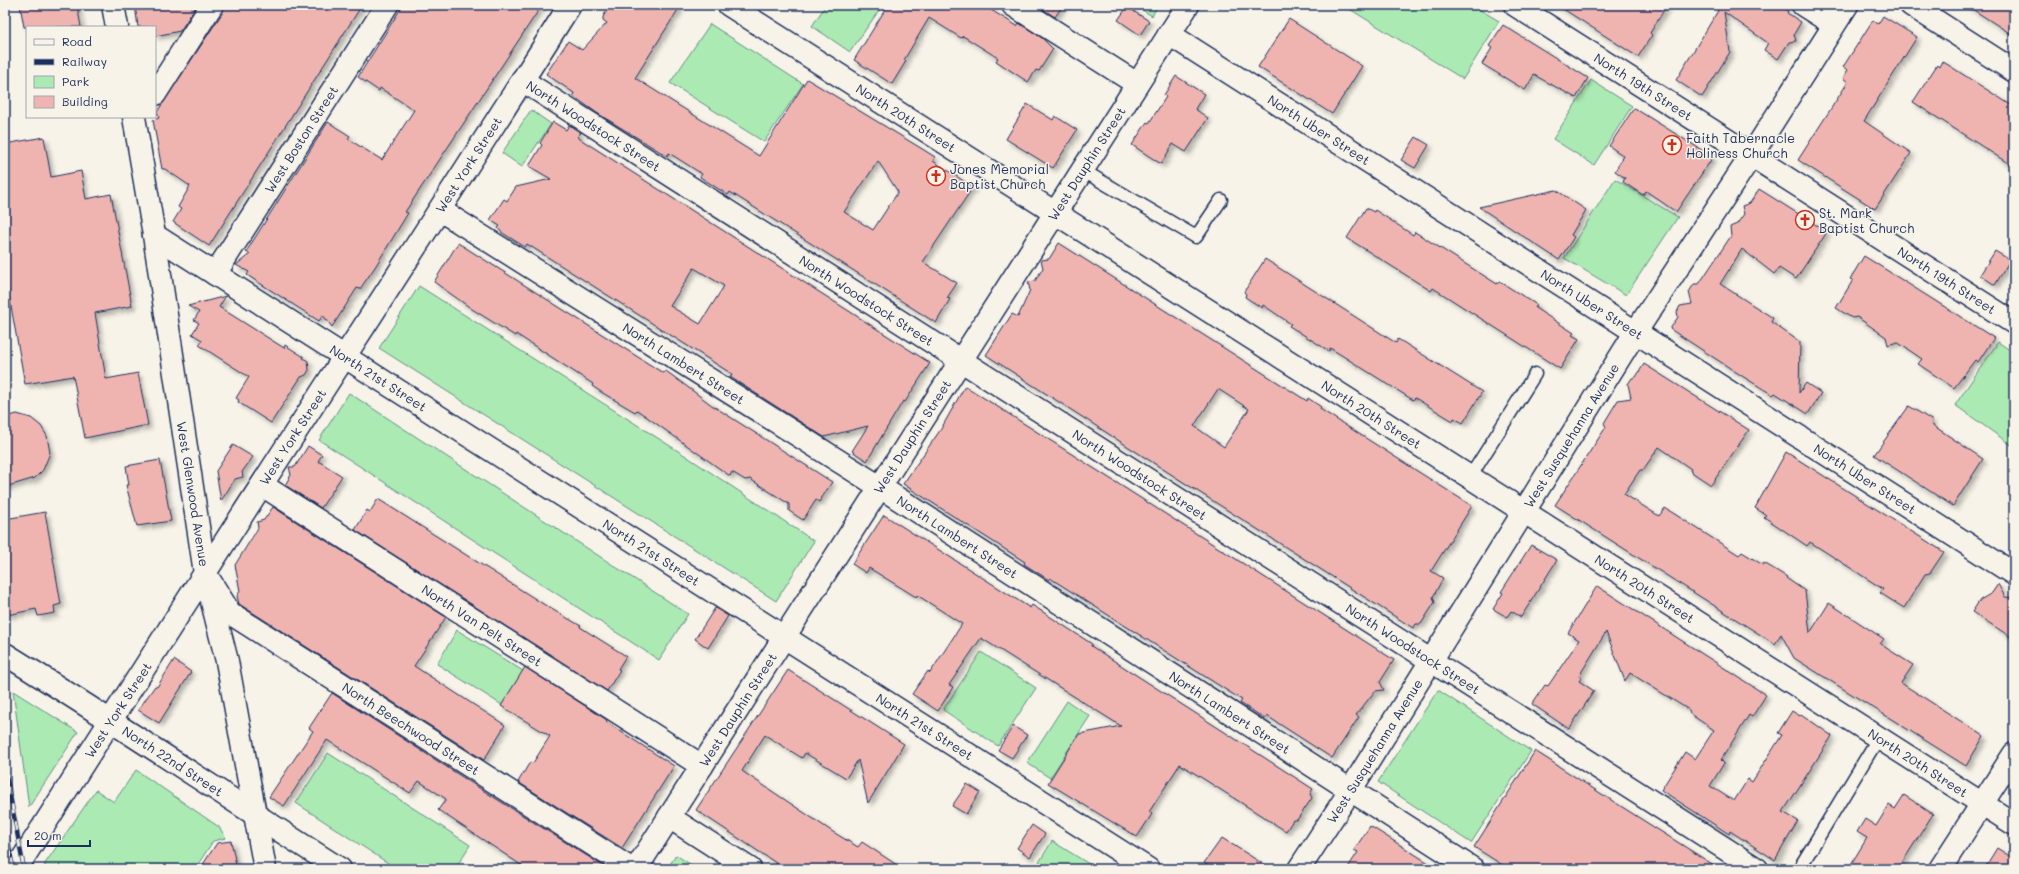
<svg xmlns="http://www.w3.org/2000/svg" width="2019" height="874" font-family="Mali,sans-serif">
	<defs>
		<filter id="shadow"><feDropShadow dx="3.5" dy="3.5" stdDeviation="2" flood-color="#0004"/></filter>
	</defs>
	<rect width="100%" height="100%" fill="#f7f3e8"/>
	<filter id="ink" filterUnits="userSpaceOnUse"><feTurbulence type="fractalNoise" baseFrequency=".025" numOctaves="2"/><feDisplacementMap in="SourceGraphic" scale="8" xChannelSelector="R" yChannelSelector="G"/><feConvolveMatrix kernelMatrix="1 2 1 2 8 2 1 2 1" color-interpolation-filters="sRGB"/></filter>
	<g filter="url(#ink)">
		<g fill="#abeab2" stroke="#638c88">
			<polygon points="826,5 881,5 882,6 850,52 812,26"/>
			<polygon points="1134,5 1158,5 1152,16"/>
			<polygon points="1343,5 1472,5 1499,21 1463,79"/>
			<polygon points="710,24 803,84 764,142 670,83"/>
			<polygon points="1591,80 1632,106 1594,165 1553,139"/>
			<polygon points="531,110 551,124 522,167 502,153"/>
			<polygon points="1615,179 1678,217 1626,295 1564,258"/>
			<polygon points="419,286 686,456 814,541 776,601 379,348"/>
			<polygon points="1998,342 2014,353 2014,447 1955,405"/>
			<polygon points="349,393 688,614 659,660 319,440"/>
			<polygon points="457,630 523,671 502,705 437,664"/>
			<polygon points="981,652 1036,688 998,746 943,710"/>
			<polygon points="1438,690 1531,751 1471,843 1378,782"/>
			<polygon points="13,691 78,732 29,807"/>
			<polygon points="1067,701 1090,716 1050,778 1027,763"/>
			<polygon points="328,753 470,845 455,869 397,869 296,803"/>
			<polygon points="136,770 219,827 226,838 213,841 195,869 50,869 44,865 96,790 114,802"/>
			<polygon points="1052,841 1097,869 1035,869"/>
			<polygon points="676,855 696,868 696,869 667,869"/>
		</g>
		<g fill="#f0b4b0" stroke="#1b2f5e" fill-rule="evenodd" filter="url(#shadow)">
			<polygon points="20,5 77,5 81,27 24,27"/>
			<polygon points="135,5 160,5 161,8 179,5 197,5 180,31 155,36 155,27 138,27"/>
			<polygon points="224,5 362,5 209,246 173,222 181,209 178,207 190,186 165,169 162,169 153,120 159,118 157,112 223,12"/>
			<polygon points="403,5 542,5 405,212 408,213 375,267 360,289 357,288 332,327 323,315 319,321 247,275 249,272 236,265 250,254 246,252 328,122 350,136 348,139 382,160 394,141 414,110 380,88 379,91 358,77"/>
			<path d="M610,5H681L635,78L759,156L807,79L919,147L935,157L933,161L973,187L923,262L957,283L947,298L950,299L936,323L730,192L728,195L700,177L702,174L669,153L667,156L597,113L573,96L574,93L546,74L568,41L582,50L607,23L603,20V17ZM878,161L898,192L873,230L844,212Z"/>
			<polygon points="888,5 983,5 1017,26 1019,23 1042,38 1053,49 1039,71 1036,70 1028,82 996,61 998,58 963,36 961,38 929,18 904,60 906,61 892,84 854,60"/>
			<polygon points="1036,5 1063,5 1055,17"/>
			<polygon points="1557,5 1667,5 1650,33 1652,35 1638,57"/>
			<polygon points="1713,5 1779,5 1788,11 1787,13 1801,22 1794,34 1796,41 1789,42 1778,59 1764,50 1768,43 1724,12 1730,52 1702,97 1676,80 1719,9"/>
			<polygon points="1966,5 2014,5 2014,36"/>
			<polygon points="1127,7 1149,21 1140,35 1118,20"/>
			<polygon points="1883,16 1917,37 1864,121 1911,153 1875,209 1798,160 1848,82 1843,78 1848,70 1843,67 1873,20 1878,24"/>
			<polygon points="1289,19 1362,66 1332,114 1258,67"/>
			<polygon points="1503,25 1588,78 1576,98 1534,75 1525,90 1482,64 1492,48 1489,46"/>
			<polygon points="1942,61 2014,107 2014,167 1913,102 1937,65 1939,67"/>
			<polygon points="1176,76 1204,94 1195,109 1208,118 1186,152 1173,144 1161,164 1132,145 1147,122 1149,123 1166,97 1164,95"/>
			<polygon points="1027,104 1053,120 1055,116 1077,130 1053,168 1006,139"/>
			<polygon points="1634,108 1713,157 1676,212 1646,191 1643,195 1623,182 1625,178 1615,171 1624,156 1609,146"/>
			<path d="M553,122L566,130L569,125L581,133L577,137L930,363L905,402L903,401L867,461L852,451L868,426L824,437L730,377L732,374L527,244L525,247L501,232L498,228L500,226L490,220L504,199L507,201L516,187L551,179L529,166L542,145L540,143ZM694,268L724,286L700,324L670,306Z"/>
			<polygon points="44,137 51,177 81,171 86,199 111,194 132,306 95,313 106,379 138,373 148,425 85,438 73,376 25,384 5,273 5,144"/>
			<polygon points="1416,137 1429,145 1415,168 1401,160"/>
			<polygon points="1759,189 1827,232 1796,279 1779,268 1774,274 1742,249 1720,284 1773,318 1771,322 1800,342 1799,393 1806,383 1821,393 1808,414 1775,393 1773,395 1742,376 1670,329 1678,317 1677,312 1680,306 1692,304 1689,292 1694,284 1699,284 1731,236 1730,227 1737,224 1744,214 1742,206 1750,203"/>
			<polygon points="1556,190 1586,210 1571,235 1574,237 1559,260 1479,207"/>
			<polygon points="1366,208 1374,212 1375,210 1413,235 1415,232 1497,284 1499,281 1537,305 1535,308 1574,333 1572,335 1579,339 1560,369 1433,288 1431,291 1347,238"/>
			<polygon points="458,243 663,373 666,371 713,406 832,482 819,502 816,500 803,520 789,511 789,504 750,479 745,480 732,472 730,476 637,410 635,412 601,392 592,386 593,384 516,334 515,336 472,309 434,282"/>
			<path d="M1059,243L1307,401L1308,398L1321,407L1320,409L1472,506L1431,571L1443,578L1433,597L1435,602L1421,624H1416L1413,628L1180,480L986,355L1012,314L1018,317L1030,290L1028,282L1035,281L1043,268L1041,260L1049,259ZM1218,389L1249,409L1224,447L1194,426Z"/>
			<polygon points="1995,251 2010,260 1995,285 1980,275"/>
			<polygon points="1864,256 1994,338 1978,362 1975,360 1954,388 1918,364 1922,359 1897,342 1888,345 1886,337 1857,317 1852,318 1836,308 1853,280 1850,279"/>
			<polygon points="1265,259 1396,343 1398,339 1482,392 1463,423 1454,418 1453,421 1415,398 1413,400 1330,348 1329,351 1299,332 1289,326 1291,324 1263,305 1262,308 1245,297 1246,294 1244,292"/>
			<polygon points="226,296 219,307 284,348 285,345 304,357 303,358 308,361 309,370 306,375 301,377 271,423 238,402 239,400 236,398 249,377 199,345 202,340 192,334 199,323 194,320 199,312 188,306"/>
			<polygon points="1644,364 1749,430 1711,485 1690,471 1691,469 1659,447 1643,470 1640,470 1624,494 1659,516 1665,508 1739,555 1742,552 1763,565 1764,563 1787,577 1786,578 1805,591 1810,633 1829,603 1884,639 1880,644 1913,665 1901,683 1984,736 1966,766 1794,658 1781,634 1775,644 1555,505 1606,427 1604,423 1618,400 1631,398 1628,384 1632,378 1636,377"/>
			<polygon points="965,386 1394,660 1380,682 1384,690 1375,691 1356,715 1359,717 1332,758 1267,716 1265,719 1253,711 1240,703 1242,700 1050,578 1049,580 1024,564 1025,562 903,484 941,429"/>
			<polygon points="1909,406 1933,421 1931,424 1983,459 1953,506 1874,455"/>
			<polygon points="17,414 31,418 41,426 47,436 50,453 43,470 35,478 5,487 5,417"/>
			<polygon points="233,445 253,457 242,472 243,477 235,479 221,501 216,471"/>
			<polygon points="308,446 322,455 318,461 342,476 321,508 285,485 291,475 289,467 295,467"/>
			<polygon points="1786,452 1944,552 1930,573 1925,574 1904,608 1880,593 1883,589 1810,542 1807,546 1764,517 1766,515 1755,508"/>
			<polygon points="160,460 171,521 137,526 126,485 129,485 126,466"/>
			<polygon points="378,499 548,607 581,626 580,627 626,656 618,669 620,670 607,691 355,530 367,510 370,512"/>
			<polygon points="273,507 446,617 414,666 505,725 484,760 239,604 237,596 240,591 235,565 258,528 257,522 264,520"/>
			<polygon points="45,512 61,604 54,606 55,613 38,616 36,609 7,615 5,605 5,519"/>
			<polygon points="884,515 1030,608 1032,605 1092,644 1091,646 1313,789 1310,794 1312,798 1297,820 1293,820 1286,831 1284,830 1180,764 1149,812 1152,814 1137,837 1048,783 1079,734 1121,726 981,638 949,685 953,687 938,711 912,694 928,671 930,673 962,624 917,595 916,597 869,568 866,573 852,564"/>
			<polygon points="1531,545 1557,560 1521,617 1511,611 1507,617 1493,609 1503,593 1501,592"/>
			<polygon points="1998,584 2005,597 2014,598 2014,639 1972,612 1980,600 1992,593"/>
			<polygon points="1597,586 1766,695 1752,717 1749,715 1721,760 1724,763 1710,786 1734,801 1748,779 1752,782 1782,735 1778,733 1792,711 1800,716 1801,714 1832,736 1783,812 1798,821 1775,860 1730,831 1729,834 1661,790 1685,752 1695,759 1714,730 1690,714 1689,710 1630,673 1625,681 1606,632 1579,676 1582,677 1579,681 1594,691 1569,729 1532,704 1545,685 1548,686 1579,640 1568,633"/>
			<polygon points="715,608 728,616 708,648 695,639"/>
			<polygon points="174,660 191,672 159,723 138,710 155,686 157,687"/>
			<polygon points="525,667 607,720 606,722 674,766 622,848 518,782 530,762 533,763 550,736 501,706"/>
			<polygon points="788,670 904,744 868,803 858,760 846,778 805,753 802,758 765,735 742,771 833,832 858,847 862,842 903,869 785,869 696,810"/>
			<polygon points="332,693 487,793 608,869 527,869 438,810 446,799 419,781 410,793 327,740 284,806 269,797 313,731 309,728"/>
			<polygon points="1013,726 1027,735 1012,758 998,750"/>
			<polygon points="1535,751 1600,793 1720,869 1508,869 1501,864 1474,847"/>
			<polygon points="967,784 980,792 966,814 952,806"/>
			<polygon points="1904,795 1933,814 1898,869 1848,869 1867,838 1857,832 1865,819 1876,826 1889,805 1895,809"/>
			<polygon points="1032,825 1045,834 1030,857 1017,848"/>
			<polygon points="1370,826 1419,857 1438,869 1347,869 1358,852 1354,850"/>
			<polygon points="1222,838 1271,869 1213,869 1204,863"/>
			<polygon points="231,841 237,869 200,869 217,843"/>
			<polygon points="1997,848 2014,859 2014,869 1984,869"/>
		</g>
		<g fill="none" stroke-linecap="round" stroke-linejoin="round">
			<g stroke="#1b2f5e" stroke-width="15">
				<g id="service">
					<polyline points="1082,170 1196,237 1221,200"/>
					<polyline points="1470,477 1535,374"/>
					<polyline points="1799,869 1879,737"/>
				</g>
			</g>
			<g stroke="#1b2f5e" stroke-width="25">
				<g id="minor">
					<path id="s1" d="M729,5L2014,824"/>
					<polyline points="1013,5 1137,84"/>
					<path id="s2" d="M1515,5L2014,323"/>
					<polyline points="1803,5 1833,24"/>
					<polyline points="1911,5 2014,71"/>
					<path id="s3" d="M1169,34L2014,574"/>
					<path id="s4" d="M522,80C933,344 1346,605 1757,869"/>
					<polyline points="155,94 212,5"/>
					<path id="s5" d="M440,210L880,487L1473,869"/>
					<path id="s6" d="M154,235L1148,869"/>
					<path id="s7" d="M215,274L387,5"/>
					<path id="s8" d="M262,485L702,766"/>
					<path id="s9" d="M205,573L230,613L631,869"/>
					<polyline points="210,594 227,661 265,869"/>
					<polyline points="669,817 750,869"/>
					<path id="s10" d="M1299,869L1350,791L1635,333L1751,156L1847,5"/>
				</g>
			</g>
			<g stroke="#1b2f5e" stroke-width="25">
				<g id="tertiary">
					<path id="s11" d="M205,573C326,384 450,196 570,5"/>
					<polyline points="16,869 111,720"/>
					<path id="s12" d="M636,869L1188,5"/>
				</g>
			</g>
			<g stroke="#1b2f5e" stroke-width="25">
				<g id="secondary">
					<polyline points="113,5 117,27"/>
					<path id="s13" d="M5,654C118,724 228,798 340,869"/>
					<polyline points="111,720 205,573 154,235 134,117"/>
					<polyline points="1940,869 2014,754"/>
				</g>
			</g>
			<use href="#service" stroke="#f7f3e8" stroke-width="12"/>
			<use href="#minor" stroke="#f7f3e8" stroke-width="22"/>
			<use href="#tertiary" stroke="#f7f3e8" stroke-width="22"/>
			<use href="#secondary" stroke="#f7f3e8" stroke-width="22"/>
			<g stroke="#1b2f5e" stroke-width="4.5">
				<g id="rail">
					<polyline points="5,769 24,869"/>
					<polyline points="5,823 13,869"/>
				</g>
			</g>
			<use href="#rail" stroke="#f7f3e8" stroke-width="3" stroke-dasharray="9" stroke-linecap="butt"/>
		</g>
	</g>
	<defs>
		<g id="church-ring" transform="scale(1)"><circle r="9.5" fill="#f7f3e8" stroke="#c8321e" stroke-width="1.5"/><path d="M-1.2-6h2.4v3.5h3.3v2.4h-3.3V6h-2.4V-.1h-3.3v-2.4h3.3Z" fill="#c8321e"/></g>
	</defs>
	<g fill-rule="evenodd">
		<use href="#church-ring" x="1672" y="145"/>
		<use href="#church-ring" x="936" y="176"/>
		<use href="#church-ring" x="1805" y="220"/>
	</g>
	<g text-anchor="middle" stroke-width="3" stroke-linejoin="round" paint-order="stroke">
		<g font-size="13" fill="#1b2f5e" stroke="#f7f3e8">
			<text dy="5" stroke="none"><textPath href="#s2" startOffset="152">North 19th Street</textPath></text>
			<text dy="5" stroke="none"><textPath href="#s1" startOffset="210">North 20th Street</textPath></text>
			<text dy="5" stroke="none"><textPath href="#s4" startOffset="85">North Woodstock Street</textPath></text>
			<text dy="5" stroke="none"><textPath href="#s3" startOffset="178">North Uber Street</textPath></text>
			<text dy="5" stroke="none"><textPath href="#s7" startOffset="160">West Boston Street</textPath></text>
			<text dy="5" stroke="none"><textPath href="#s12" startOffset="837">West Dauphin Street</textPath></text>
			<text dy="5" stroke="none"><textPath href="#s11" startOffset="486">West York Street</textPath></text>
			<text dy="5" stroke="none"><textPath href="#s2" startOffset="512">North 19th Street</textPath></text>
			<text dy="5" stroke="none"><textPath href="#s4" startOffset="409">North Woodstock Street</textPath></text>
			<text dy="5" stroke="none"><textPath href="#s3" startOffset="502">North Uber Street</textPath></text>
			<text dy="5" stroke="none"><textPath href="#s5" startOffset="288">North Lambert Street</textPath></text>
			<text dy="5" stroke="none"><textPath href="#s6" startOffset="266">North 21st Street</textPath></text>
			<text dy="5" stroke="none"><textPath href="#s1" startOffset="762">North 20th Street</textPath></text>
			<text dy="5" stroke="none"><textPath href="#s10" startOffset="512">West Susquehanna Avenue</textPath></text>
			<text dy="5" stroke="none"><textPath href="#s11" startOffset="162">West York Street</textPath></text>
			<text dy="5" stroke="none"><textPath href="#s12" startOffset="513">West Dauphin Street</textPath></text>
			<text dy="5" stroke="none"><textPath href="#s4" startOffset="733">North Woodstock Street</textPath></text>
			<text dy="5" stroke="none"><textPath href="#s3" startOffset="826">North Uber Street</textPath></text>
			<text transform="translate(193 494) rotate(81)" y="5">West Glenwood Avenue</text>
			<text dy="5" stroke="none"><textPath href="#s5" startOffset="612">North Lambert Street</textPath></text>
			<text dy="5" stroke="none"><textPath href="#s6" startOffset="590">North 21st Street</textPath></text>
			<text dy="5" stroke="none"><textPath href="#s1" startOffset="1086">North 20th Street</textPath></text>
			<text dy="5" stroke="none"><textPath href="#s8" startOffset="261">North Van Pelt Street</textPath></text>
			<text dy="5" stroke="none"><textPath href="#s4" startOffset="1057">North Woodstock Street</textPath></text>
			<text transform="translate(118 710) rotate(-57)" y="5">West York Street</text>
			<text dy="5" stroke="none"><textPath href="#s12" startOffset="189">West Dauphin Street</textPath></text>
			<text dy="5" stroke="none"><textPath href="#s5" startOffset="936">North Lambert Street</textPath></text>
			<text dy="5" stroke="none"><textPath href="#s6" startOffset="914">North 21st Street</textPath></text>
			<text dy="5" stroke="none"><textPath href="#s9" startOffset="262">North Beechwood Street</textPath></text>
			<text dy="5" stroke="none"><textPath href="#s10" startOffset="140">West Susquehanna Avenue</textPath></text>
			<text dy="5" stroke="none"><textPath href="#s13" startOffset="199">North 22nd Street</textPath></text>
			<text dy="5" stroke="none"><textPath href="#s1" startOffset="1410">North 20th Street</textPath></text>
		</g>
		<g font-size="13" fill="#1b2f5e" stroke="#f7f3e8" text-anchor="start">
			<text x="1686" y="143">Faith Tabernacle<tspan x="1686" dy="15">Holiness Church</tspan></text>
			<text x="950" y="174">Jones Memorial<tspan x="950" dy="15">Baptist Church</tspan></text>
			<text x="1819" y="218">St. Mark<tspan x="1819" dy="15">Baptist Church</tspan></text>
		</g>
	</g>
	<rect width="2019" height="874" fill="none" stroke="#f7f3e8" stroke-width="20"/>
	<rect x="10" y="10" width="1999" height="854" fill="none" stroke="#1b2f5e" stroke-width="1.5" filter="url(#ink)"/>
	<rect x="26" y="26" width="130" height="92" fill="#f7f3e8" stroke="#9fa5b1"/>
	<rect x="34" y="39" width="20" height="6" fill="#f7f3e8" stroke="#9fa5b1"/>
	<text x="62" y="46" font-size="12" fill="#1b2f5e">Road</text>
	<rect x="34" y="59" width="20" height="6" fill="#1b2f5e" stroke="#9fa5b1"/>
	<text x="62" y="66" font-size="12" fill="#1b2f5e">Railway</text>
	<rect x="34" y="76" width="20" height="12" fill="#abeab2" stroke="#9fa5b1"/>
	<text x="62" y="86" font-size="12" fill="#1b2f5e">Park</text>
	<rect x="34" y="96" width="20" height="12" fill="#f0b4b0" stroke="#9fa5b1"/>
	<text x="62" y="106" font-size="12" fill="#1b2f5e">Building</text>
	<path d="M28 840v6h62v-6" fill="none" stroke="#1b2f5e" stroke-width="2"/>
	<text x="34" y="840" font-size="12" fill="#1b2f5e" stroke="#f7f3e8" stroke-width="3" paint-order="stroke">20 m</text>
</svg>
